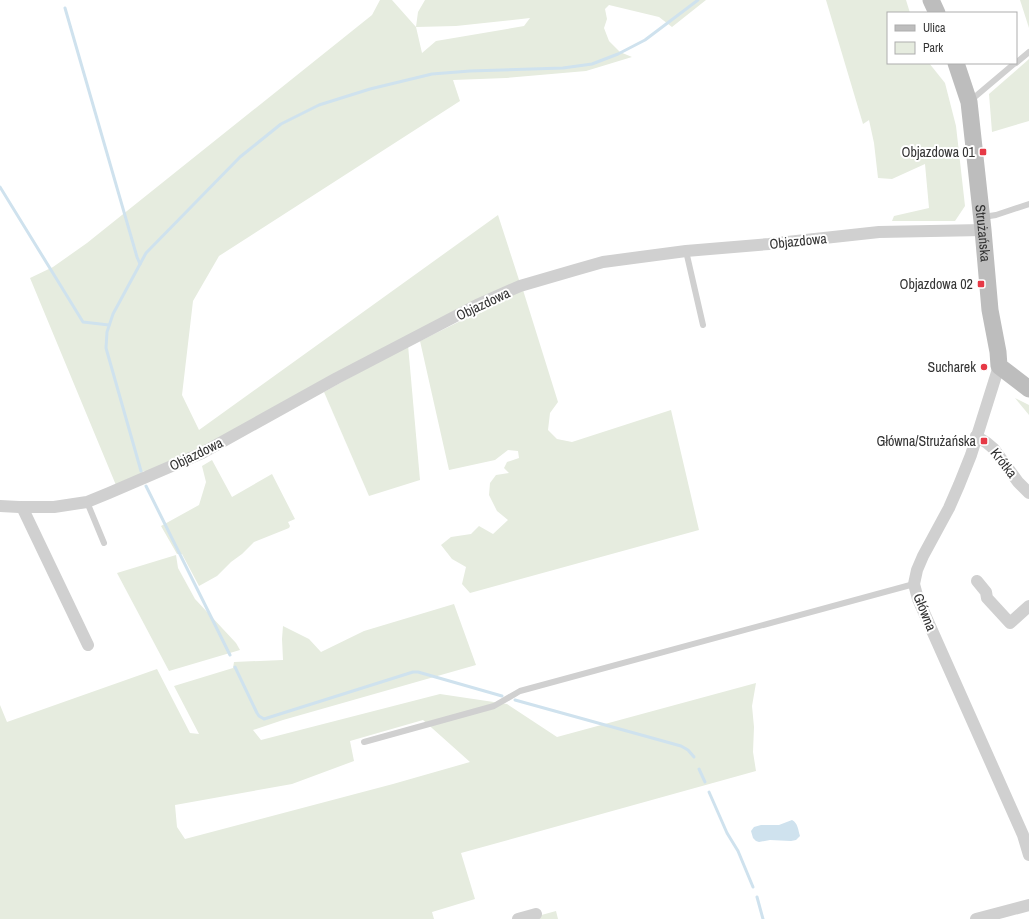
<svg xmlns="http://www.w3.org/2000/svg" width="1029" height="919" font-family="'Archivo Narrow',sans-serif">
	<rect width="100%" height="100%" fill="#fff"/>
	<g fill="#e6ecdf" fill-rule="evenodd">
		<path d="M380,0H392L416,27L418,12L425,0H706L672,27L659,17L609,5L605,9L607,19L604,28L609,41L620,52L632,57L586,71L506,78L453,80L460,101L219,256L193,301L182,395L199,430L498,215L520,283L208,446L148,473L144,471L118,490L30,278L53,267L87,243L372,15ZM530,18L524,26L436,41L422,53L416,27L456,26Z"/>
		<polygon points="826,0 906,0 910,13 888,13 888,63 929,63 945,83 956,126 965,206 955,221 892,221 894,216 929,208 925,164 892,179 878,178 874,143 869,120 863,124"/>
		<polygon points="1020,0 1029,0 1029,28"/>
		<polygon points="1029,59 1029,121 992,132 989,94"/>
		<polygon points="523,290 558,402 550,413 548,430 557,439 572,442 671,410 699,530 470,593 462,584 466,567 452,559 441,545 451,537 471,534 479,526 493,534 508,520 497,511 489,495 490,483 496,475 509,473 504,468 507,462 519,458 518,451 508,450 495,460 449,470 420,341"/>
		<polygon points="408,345 420,480 369,496 324,392"/>
		<polygon points="1015,398 1029,405 1029,415"/>
		<polygon points="212,460 232,497 272,474 295,519 288,522 290,526 289,528 254,542 242,554 231,562 217,576 199,586 182,554 177,554 161,526 199,505 206,482 202,466"/>
		<polygon points="176,555 178,568 195,599 236,643 240,650 169,671 117,573"/>
		<path d="M454,604L476,665L283,720L253,730L261,740L440,694L507,704L557,737L756,683L752,706L754,727L753,752L756,771L461,853L475,899L432,912L434,919H0V705L7,722L157,669L190,733L199,734L174,686L233,668L234,662L283,660L282,639L283,626L309,639L321,652L364,631ZM423,720L470,762L393,784L185,839L177,827L175,805L292,784L354,761L350,741Z"/>
		<polygon points="556,911 558,919 527,919"/>
	</g>
	<path fill="#cfe2ee" d="M792,820C798,823 798,830 800,836L796,840L791,841L770,840L759,842L756,841L753,838L751,831L754,827L761,825H779Z"/>
	<g fill="none" stroke-linecap="round" stroke-linejoin="round">
		<g stroke="#cfe2ee" stroke-width="3">
			<polyline points="65,8 137,257 140,264"/>
			<polyline points="0,187 83,322 109,325"/>
			<polyline points="141,471 106,348 107,332 113,314 146,253 240,157 281,124 319,105 370,89 432,74 470,71 563,68 592,64 618,54 645,40 698,0"/>
			<polyline points="146,486 230,655"/>
			<polyline points="235,667 257,713 259,716 264,719 413,672 418,672 502,696"/>
			<polyline points="515,700 681,746 688,750 694,757"/>
			<polyline points="699,769 705,782"/>
			<polyline points="709,792 727,833 738,851 753,887"/>
			<polyline points="757,897 763,919"/>
		</g>
		<g stroke="#d0d0d0" stroke-width="6">
			<polyline points="1016,63 1029,52"/>
			<polyline points="970,101 1015,63"/>
			<polyline points="983,217 996,215 1029,204"/>
			<polyline points="686,251 703,325"/>
			<polyline points="87,502 104,543"/>
			<polyline points="364,742 494,706 520,691 914,584"/>
		</g>
		<g stroke="#d0d0d0" stroke-width="12">
			<polyline points="999,366 971,455 959,485 949,508 923,556 917,570 914,584 918,599 1023,835 1029,855"/>
			<polyline points="976,436 987,443 994,449 1018,482 1029,493"/>
			<polyline points="0,506 19,507 54,507 87,502 109,493 202,453 337,378 477,305 520,286 575,270 603,262 633,258 686,251 769,244 879,232 983,230"/>
			<polyline points="22,507 88,645"/>
			<polyline points="977,581 986,592 987,598 1010,623 1029,606"/>
			<polyline points="518,919 536,914"/>
			<polyline points="976,919 1029,905"/>
		</g>
		<g stroke="#bdbdbd" stroke-width="17">
			<polyline points="931,0 937,13"/>
			<path id="s1" d="M956,63L969,102L983,230L990,310L998,352L999,366L1029,389"/>
		</g>
	</g>
	<g fill="#e63946" stroke="#fff" stroke-width="1.5">
		<rect x="979" y="148" width="8" height="8" rx="2"/>
		<rect x="977" y="280" width="8" height="8" rx="2"/>
		<circle cx="984" cy="367" r="4"/>
		<rect x="980" y="437" width="8" height="8" rx="2"/>
	</g>
	<g text-anchor="middle" stroke-width="4" stroke-linejoin="round" paint-order="stroke">
		<g font-size="14" fill="#333" stroke="#fff" text-anchor="end">
			<text x="975" y="157">Objazdowa 01</text>
			<text x="973" y="289">Objazdowa 02</text>
			<text x="976" y="372">Sucharek</text>
			<text x="976" y="446">Główna/Strużańska</text>
		</g>
		<g font-size="14" fill="#333" stroke="#fff">
			<text dy="5" stroke="none"><textPath href="#s1" startOffset="173">Strużańska</textPath></text>
			<text transform="translate(798 241) rotate(-6)" y="5">Objazdowa</text>
			<text transform="translate(483 304) rotate(-25)" y="5">Objazdowa</text>
			<text transform="translate(196 454) rotate(-26)" y="5">Objazdowa</text>
			<text transform="translate(1004 463) rotate(52)" y="5">Krótka</text>
			<text transform="translate(925 612) rotate(68)" y="5">Główna</text>
		</g>
	</g>
	<rect x="887" y="12" width="130" height="52" fill="#ffffff" stroke="#adadad"/>
	<rect x="895" y="25" width="20" height="6" fill="#bdbdbd" stroke="#adadad"/>
	<text x="923" y="32" font-size="12" fill="#333333">Ulica</text>
	<rect x="895" y="42" width="20" height="12" fill="#e6ecdf" stroke="#adadad"/>
	<text x="923" y="52" font-size="12" fill="#333333">Park</text>
</svg>
